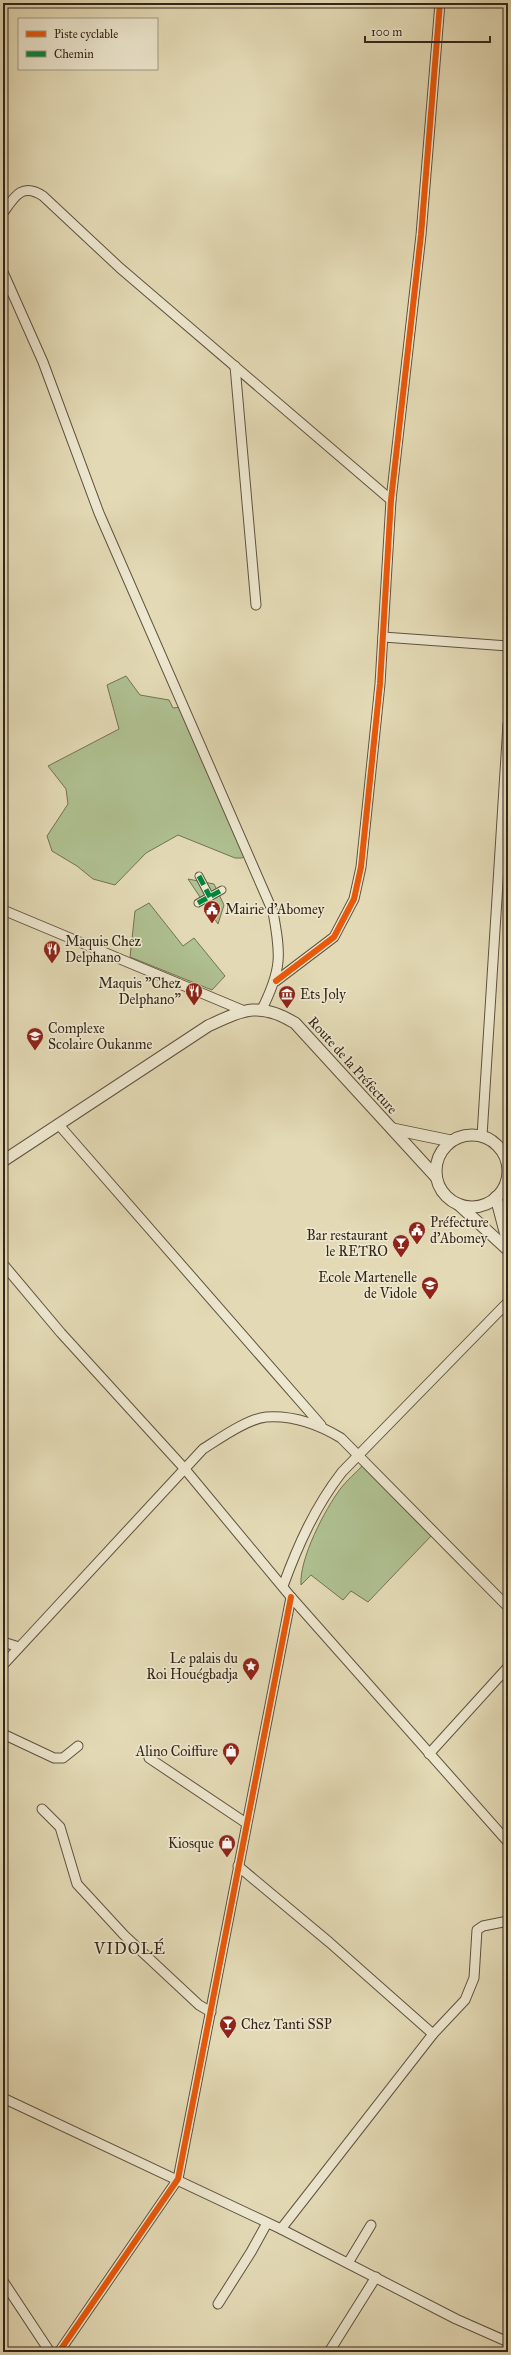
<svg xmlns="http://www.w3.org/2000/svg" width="511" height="2355" font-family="'IM FELL Great Primer',serif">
	<rect width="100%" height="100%" fill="#e3dab5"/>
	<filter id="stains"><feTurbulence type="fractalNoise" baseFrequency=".005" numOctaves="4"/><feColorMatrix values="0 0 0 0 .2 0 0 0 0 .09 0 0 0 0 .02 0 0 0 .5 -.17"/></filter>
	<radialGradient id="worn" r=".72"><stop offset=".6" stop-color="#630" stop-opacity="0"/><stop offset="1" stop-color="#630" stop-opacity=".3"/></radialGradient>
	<g fill="#afc091" stroke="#727254">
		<polygon points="126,676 140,695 169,700 173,708 182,707 246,855 242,858 235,858 178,835 146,853 115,885 93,879 77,866 52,851 47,836 68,804 66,789 48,766 119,729 107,685"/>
		<polygon points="188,879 214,884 224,905 218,924"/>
		<polygon points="149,903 183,946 194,938 225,976 212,990 130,957 135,911"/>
		<path d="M363,1465L432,1535L368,1602L351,1591L343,1600L311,1575L301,1585C299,1559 325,1509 341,1488C347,1480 356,1473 363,1465Z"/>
	</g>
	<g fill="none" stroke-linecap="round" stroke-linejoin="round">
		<g stroke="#60523f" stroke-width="9">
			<g id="pedestrian">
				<polyline points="199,876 210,897"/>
				<polyline points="198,903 222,890"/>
			</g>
		</g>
		<g stroke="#60523f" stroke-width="11">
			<g id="minor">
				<path d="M3,213C14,197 22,182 43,196L120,268L391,500"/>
				<path d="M3,272L43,362L99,513L273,912C281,955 282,969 262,1009"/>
				<polyline points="235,366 256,605"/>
				<polyline points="383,637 508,646"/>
				<polyline points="3,910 242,1010"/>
				<polyline points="276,981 334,937 354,899 361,867 380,684 391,500 421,235 440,3"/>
				<polyline points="59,1125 321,1425"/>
				<polyline points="482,1136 508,724"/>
				<polyline points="3,1264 61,1333 184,1468 291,1597 508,1842"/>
				<path d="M283,1586C298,1545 315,1507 342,1472L508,1302"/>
				<polyline points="3,1642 19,1647"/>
				<path d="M3,1665L203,1449C219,1439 247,1419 266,1417C293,1415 318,1424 341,1438L508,1607"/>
				<polyline points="3,1734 54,1758 63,1758 78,1746"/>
				<polyline points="429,1754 508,1667"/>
				<polyline points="149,1758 246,1823"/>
				<polyline points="42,1809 60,1827 77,1884 124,1935 199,2005 211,2012"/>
				<polyline points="238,1866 329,1942 433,2034"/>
				<polyline points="3,2098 281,2229 456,2319 508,2342"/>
				<polyline points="281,2229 433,2034 465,2000 474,1978 477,1930 483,1926 508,1921"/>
				<polyline points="348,2263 371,2225"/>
				<polyline points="3,2281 50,2352"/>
				<polyline points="218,2304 251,2252 267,2223"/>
				<polyline points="59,2352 178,2179 291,1597"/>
				<polyline points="329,2352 376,2277"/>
			</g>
		</g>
		<g stroke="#60523f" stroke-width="13">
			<g id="tertiary">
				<polyline points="393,1129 451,1141"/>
				<circle cx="472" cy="1171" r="36"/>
				<path d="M3,1161L208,1026C243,1010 259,1001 295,1023L436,1177"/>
				<polyline points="496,1197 508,1243"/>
				<polyline points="458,1204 508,1250"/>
			</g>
		</g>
		<use href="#pedestrian" stroke="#ede7cf" stroke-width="7"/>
		<use href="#minor" stroke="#ede7cf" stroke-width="9"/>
		<use href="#tertiary" stroke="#ede7cf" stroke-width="11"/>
		<g stroke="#00873e" stroke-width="5" stroke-dasharray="10 5" stroke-linecap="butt">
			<polyline points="199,876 210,897"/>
			<polyline points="198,903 222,890"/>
		</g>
		<g stroke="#ede7cf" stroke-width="8">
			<g id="cycleway">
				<polyline points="276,981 334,937 354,899 361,867 380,684 391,500 421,235 440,3"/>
				<polyline points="59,2352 178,2179 291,1597"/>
			</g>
		</g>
		<use href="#cycleway" stroke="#e8590c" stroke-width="6"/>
	</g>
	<defs>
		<g id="civic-pin" transform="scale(0.9)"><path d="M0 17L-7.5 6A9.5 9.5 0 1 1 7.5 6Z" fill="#8f2418" stroke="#ede7cf"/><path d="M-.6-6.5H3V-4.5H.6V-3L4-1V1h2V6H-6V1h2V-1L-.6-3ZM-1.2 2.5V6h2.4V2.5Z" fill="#fff"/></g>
		<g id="restaurant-pin" transform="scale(0.9)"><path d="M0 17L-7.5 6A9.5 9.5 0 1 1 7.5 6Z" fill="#8f2418" stroke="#ede7cf"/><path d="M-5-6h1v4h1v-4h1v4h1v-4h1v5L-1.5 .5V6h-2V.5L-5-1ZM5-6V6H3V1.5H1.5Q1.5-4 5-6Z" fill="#fff"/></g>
		<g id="museum-pin" transform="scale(0.9)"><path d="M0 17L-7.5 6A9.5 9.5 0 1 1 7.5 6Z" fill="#8f2418" stroke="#ede7cf"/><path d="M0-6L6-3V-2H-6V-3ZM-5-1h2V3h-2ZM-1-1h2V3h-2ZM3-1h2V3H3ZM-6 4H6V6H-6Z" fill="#fff"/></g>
		<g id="school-pin" transform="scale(0.9)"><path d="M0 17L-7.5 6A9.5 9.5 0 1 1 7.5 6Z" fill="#8f2418" stroke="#ede7cf"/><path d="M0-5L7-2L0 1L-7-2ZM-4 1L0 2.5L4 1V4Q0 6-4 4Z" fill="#fff"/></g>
		<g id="bar-pin" transform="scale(0.9)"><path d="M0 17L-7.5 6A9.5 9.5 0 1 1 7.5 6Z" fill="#8f2418" stroke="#ede7cf"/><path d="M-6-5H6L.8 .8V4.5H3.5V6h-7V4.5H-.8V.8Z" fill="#fff"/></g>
		<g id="sight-pin" transform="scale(0.9)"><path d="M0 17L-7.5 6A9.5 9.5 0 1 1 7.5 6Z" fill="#8f2418" stroke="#ede7cf"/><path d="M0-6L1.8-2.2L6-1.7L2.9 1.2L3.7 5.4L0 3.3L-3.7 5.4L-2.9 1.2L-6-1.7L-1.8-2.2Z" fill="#fff"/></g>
		<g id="shop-pin" transform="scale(0.9)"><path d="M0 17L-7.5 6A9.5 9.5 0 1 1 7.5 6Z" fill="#8f2418" stroke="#ede7cf"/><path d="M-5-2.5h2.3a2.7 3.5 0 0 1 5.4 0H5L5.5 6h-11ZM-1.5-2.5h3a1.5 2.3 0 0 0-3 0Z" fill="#fff"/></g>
	</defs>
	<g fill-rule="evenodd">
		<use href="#civic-pin" x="212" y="909"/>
		<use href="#restaurant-pin" x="52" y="949"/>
		<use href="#restaurant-pin" x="194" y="991"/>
		<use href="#museum-pin" x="287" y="994"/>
		<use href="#school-pin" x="35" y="1036"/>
		<use href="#civic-pin" x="417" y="1230"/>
		<use href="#bar-pin" x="401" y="1243"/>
		<use href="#school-pin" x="430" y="1285"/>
		<use href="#sight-pin" x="251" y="1666"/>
		<use href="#shop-pin" x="231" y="1751"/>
		<use href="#shop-pin" x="227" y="1843"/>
		<use href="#bar-pin" x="228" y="2024"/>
	</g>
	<g text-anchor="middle" stroke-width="3.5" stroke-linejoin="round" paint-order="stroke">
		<g font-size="14" fill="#342518" stroke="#ede7cf" text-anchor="start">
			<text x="225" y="914">Mairie d'Abomey</text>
			<text x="65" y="946">Maquis Chez<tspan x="65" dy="16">Delphano</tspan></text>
			<text x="181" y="988" text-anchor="end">Maquis "Chez<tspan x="181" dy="16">Delphano"</tspan></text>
			<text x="300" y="999">Ets Joly</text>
			<text x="48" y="1033">Complexe<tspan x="48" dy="16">Scolaire Oukanme</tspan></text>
			<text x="430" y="1227">Préfecture<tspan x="430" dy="16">d’Abomey</tspan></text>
			<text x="388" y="1240" text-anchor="end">Bar restaurant<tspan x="388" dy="16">le RETRO</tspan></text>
			<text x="417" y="1282" text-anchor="end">Ecole Martenelle<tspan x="417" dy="16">de Vidole</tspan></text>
			<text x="238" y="1663" text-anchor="end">Le palais du<tspan x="238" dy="16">Roi Houégbadja</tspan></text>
			<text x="218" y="1756" text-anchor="end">Alino Coiffure</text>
			<text x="214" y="1848" text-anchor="end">Kiosque</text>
			<text x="241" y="2029">Chez Tanti SSP</text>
		</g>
		<g font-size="14" fill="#342518" stroke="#ede7cf">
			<text transform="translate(353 1065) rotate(48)" y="5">Route de la Préfecture</text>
		</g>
		<g font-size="16" letter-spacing="1" fill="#342518" stroke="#ede7cf">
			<text x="130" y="1954">VIDOLÉ</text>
		</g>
	</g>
	<rect width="511" height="2355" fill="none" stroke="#e3dab5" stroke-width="16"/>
	<rect x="4" y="4" width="503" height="2347" fill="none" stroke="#342518" stroke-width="2"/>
	<rect x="8" y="8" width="495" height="2339" fill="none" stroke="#342518"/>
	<rect x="18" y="18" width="140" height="52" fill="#ede7cf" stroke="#a39986"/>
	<rect x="26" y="31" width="20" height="6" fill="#e8590c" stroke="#a39986"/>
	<text x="54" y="38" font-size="12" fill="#342518">Piste cyclable</text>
	<rect x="26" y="51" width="20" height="6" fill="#00873e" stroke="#a39986"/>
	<text x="54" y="58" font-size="12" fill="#342518">Chemin</text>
	<path d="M365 36v6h125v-6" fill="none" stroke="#342518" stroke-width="2"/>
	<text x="371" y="36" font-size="12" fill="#342518" stroke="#ede7cf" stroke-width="3" paint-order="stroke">100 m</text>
	<rect width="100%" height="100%" filter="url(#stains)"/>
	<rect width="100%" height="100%" fill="url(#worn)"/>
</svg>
